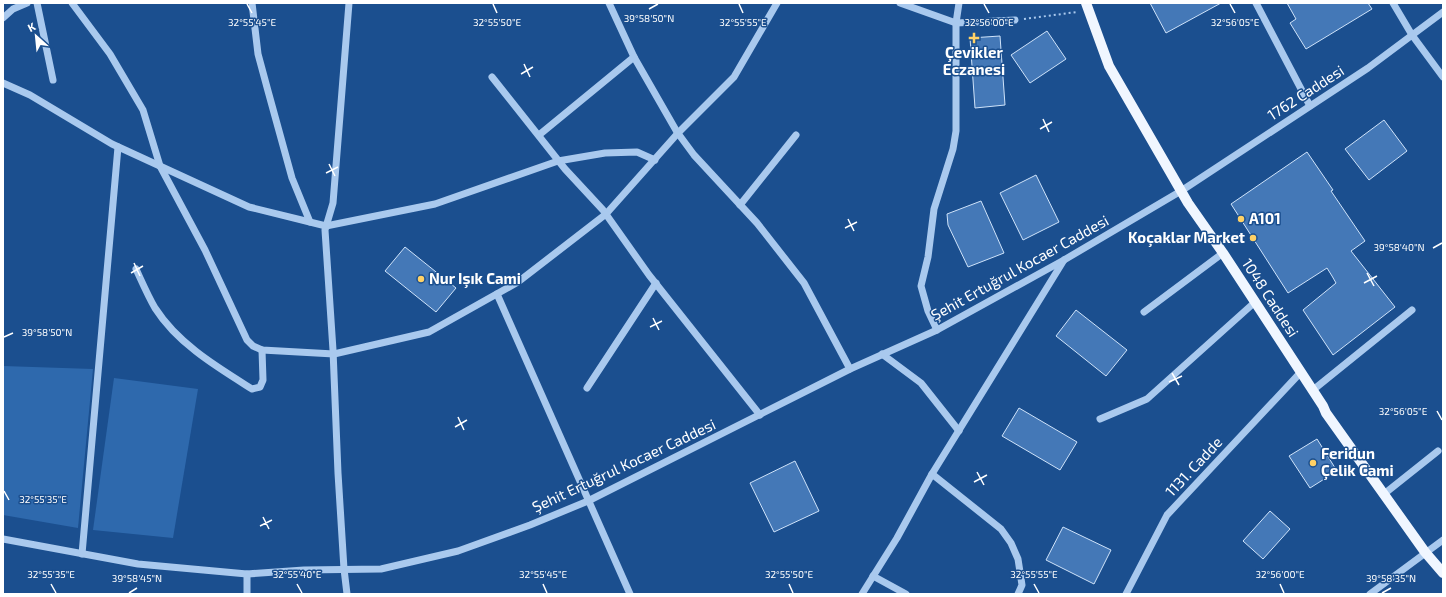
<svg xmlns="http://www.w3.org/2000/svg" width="1446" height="597" font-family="'Exo 2',sans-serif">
	<rect width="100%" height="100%" fill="#1b4f8f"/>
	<g fill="#2e69ad">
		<polygon points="3,366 93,369 78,528 3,515"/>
		<polygon points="114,378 198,389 173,538 93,530"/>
	</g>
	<g fill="#4478b7" stroke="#cfe3fa">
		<polygon points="1150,3 1221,3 1166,33"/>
		<polygon points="1287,3 1368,3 1372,9 1306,49 1290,23 1296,19"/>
		<polygon points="1047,31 1066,59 1030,83 1011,55"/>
		<polygon points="1000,36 1005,105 975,108 970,38"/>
		<polygon points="1384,120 1407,151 1369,180 1345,149"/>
		<polygon points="1307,152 1333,190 1331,191 1365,241 1351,251 1395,307 1333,355 1303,310 1336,283 1332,276 1327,268 1288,293 1231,204"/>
		<polygon points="1036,175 1059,222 1023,240 1000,193"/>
		<polygon points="981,201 1004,253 968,267 948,225 947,214"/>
		<polygon points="405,247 456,288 436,312 385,271"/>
		<polygon points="1076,310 1127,350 1106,376 1056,336"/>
		<polygon points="1019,408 1077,442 1060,470 1002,436"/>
		<polygon points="1317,439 1337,471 1310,488 1289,456"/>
		<polygon points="795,461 819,511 774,532 750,483"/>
		<polygon points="1270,511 1290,529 1263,559 1243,541"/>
		<polygon points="1063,527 1111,550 1094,584 1046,560"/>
	</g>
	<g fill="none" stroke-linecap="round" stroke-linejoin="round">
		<polyline stroke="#a9c9ee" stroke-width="2" stroke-dasharray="2 3" stroke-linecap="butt" points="1024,19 1077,12"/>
		<g stroke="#a9c9ee" stroke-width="7">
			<polyline points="37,3 53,80"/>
			<polyline points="72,3 110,54 143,110 160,166 205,250 247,340 253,346 262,350 334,354 429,332 518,282 606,214 678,133 734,77 777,3"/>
			<polyline points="252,3 258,54 268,91 292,178 310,222"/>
			<polyline points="609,3 634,57 677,132 694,155 757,223 804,283 850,369"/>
			<polyline points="900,3 956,23 1015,20"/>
			<polyline points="1256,3 1310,106"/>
			<polyline points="1393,3 1412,35 1443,77"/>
			<polyline points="3,18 13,9 27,3"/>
			<polyline points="492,77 565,169 603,210 649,275 760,415"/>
			<polyline points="3,83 30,95 112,144 249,207 326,226 435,204 558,161 605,153 637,152 655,160"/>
			<polyline points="539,135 634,57"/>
			<polyline points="740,205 796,135"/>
			<path d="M136,269C142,282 148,296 155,308C178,344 217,367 252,389L260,387L263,380L262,350"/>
			<polyline points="497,294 630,594"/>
			<polyline points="1144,312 1223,253"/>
			<polyline points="937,330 928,311 921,286 928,257 934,209 953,149 956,131 956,23 959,3"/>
			<polyline points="882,354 921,383 959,431"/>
			<polyline points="587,388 656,283"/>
			<polyline points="1313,390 1412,310"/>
			<polyline points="1100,419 1147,399 1255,302"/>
			<polyline points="932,474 1001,529 1011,543 1018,559 1022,585 1018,594"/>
			<polyline points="1384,494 1438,451"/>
			<polyline points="3,539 138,564 247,574 304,570 381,569 458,551 530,525 588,501 850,369 937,330 1064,260 1181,191 1368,68 1443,12"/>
			<polyline points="82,554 118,147"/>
			<polyline points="873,576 906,594"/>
			<polyline points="247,594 247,574"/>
			<polyline points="347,594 344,569 338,473 333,350 325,230 333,203 349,3"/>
			<polyline points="862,594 897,538 932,474 1064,260"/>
			<polyline points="1126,594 1167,515 1301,372"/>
			<polyline points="1370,594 1443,540"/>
		</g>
		<polyline stroke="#f0f6ff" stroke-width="10" points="1086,3 1109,66 1188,203 1223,253 1323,406 1326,413 1425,552 1443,573"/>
	</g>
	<path fill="none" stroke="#fff" stroke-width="1.5" d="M247,4L252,13M493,4L497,13M739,4L743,13M984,4L989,13M1230,4L1235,13M649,9L658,4M524,64L530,77M521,74L533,67M1043,119L1049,132M1040,129L1052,122M329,164L335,176M326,173L338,167M848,219L854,231M845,228L857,222M1433,248L1442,243M134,263L140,276M131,273L143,266M1367,273L1374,286M1364,283L1377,276M653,318L659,330M650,327L662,321M4,337L13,333M1172,373L1179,385M1169,382L1182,376M1437,411L1442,420M458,417L464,430M455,427L467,420M977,472L984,485M974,482L987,475M4,491L9,500M263,517L269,529M260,526L272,520M51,584L56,593M297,584L302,593M543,584L547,593M789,584L793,593M1034,584L1039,593M1280,584L1284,593M129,593L137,588M1382,593L1391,588"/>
	<g fill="#ffd166" stroke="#1b4f8f" stroke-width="1.5">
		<path d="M972 32h4v4h4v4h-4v4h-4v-4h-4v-4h4z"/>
		<circle cx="1241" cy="219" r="4"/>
		<circle cx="1253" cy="238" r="4"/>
		<circle cx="421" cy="279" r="4"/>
		<circle cx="1313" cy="463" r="4"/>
	</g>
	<g text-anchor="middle" stroke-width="3" stroke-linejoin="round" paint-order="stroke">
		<g font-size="15" font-weight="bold" fill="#fff" stroke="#1b4f8f" text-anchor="start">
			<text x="974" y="58" text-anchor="middle">Çevikler<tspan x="974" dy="17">Eczanesi</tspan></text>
			<text x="1249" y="224">A101</text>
			<text x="1245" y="243" text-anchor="end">Koçaklar Market</text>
			<text x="429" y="284">Nur Işık Cami</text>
			<text x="1321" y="459">Feridun<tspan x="1321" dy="17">Çelik Cami</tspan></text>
		</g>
		<g font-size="15" fill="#fff" stroke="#1b4f8f">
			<text transform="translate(1306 93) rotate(-33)" y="5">1762 Caddesi</text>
			<text transform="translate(1020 268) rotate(-29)" y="5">Şehit Ertuğrul Kocaer Caddesi</text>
			<text transform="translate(1270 298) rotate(57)" y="5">1048 Caddesi</text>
			<text transform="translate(624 466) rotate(-25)" y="5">Şehit Ertuğrul Kocaer Caddesi</text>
			<text transform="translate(1194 467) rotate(-47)" y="5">1131. Cadde</text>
		</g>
	</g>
	<g font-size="10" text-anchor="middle" fill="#fff" stroke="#1b4f8f" stroke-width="3" stroke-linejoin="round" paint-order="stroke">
		<text x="649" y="22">39°58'50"N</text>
		<text x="252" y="26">32°55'45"E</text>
		<text x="497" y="26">32°55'50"E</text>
		<text x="743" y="26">32°55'55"E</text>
		<text x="989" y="26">32°56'00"E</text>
		<text x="1235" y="26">32°56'05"E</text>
		<text x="1399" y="251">39°58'40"N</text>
		<text x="47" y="336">39°58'50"N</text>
		<text x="1403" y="415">32°56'05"E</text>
		<text x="43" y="503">32°55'35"E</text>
		<text x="51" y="578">32°55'35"E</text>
		<text x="297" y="578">32°55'40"E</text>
		<text x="543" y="578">32°55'45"E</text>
		<text x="789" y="578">32°55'50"E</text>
		<text x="1034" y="578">32°55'55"E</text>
		<text x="1280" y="578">32°56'00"E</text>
		<text x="137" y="582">39°58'45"N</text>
		<text x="1391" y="582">39°58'35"N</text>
	</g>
	<rect width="1446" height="597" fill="none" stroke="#ffffff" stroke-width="8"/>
	<g transform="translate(36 36) rotate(333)" stroke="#1b4f8f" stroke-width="3" paint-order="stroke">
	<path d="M0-3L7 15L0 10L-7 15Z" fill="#ffffff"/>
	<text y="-6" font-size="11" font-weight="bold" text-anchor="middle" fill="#ffffff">K</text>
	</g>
</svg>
